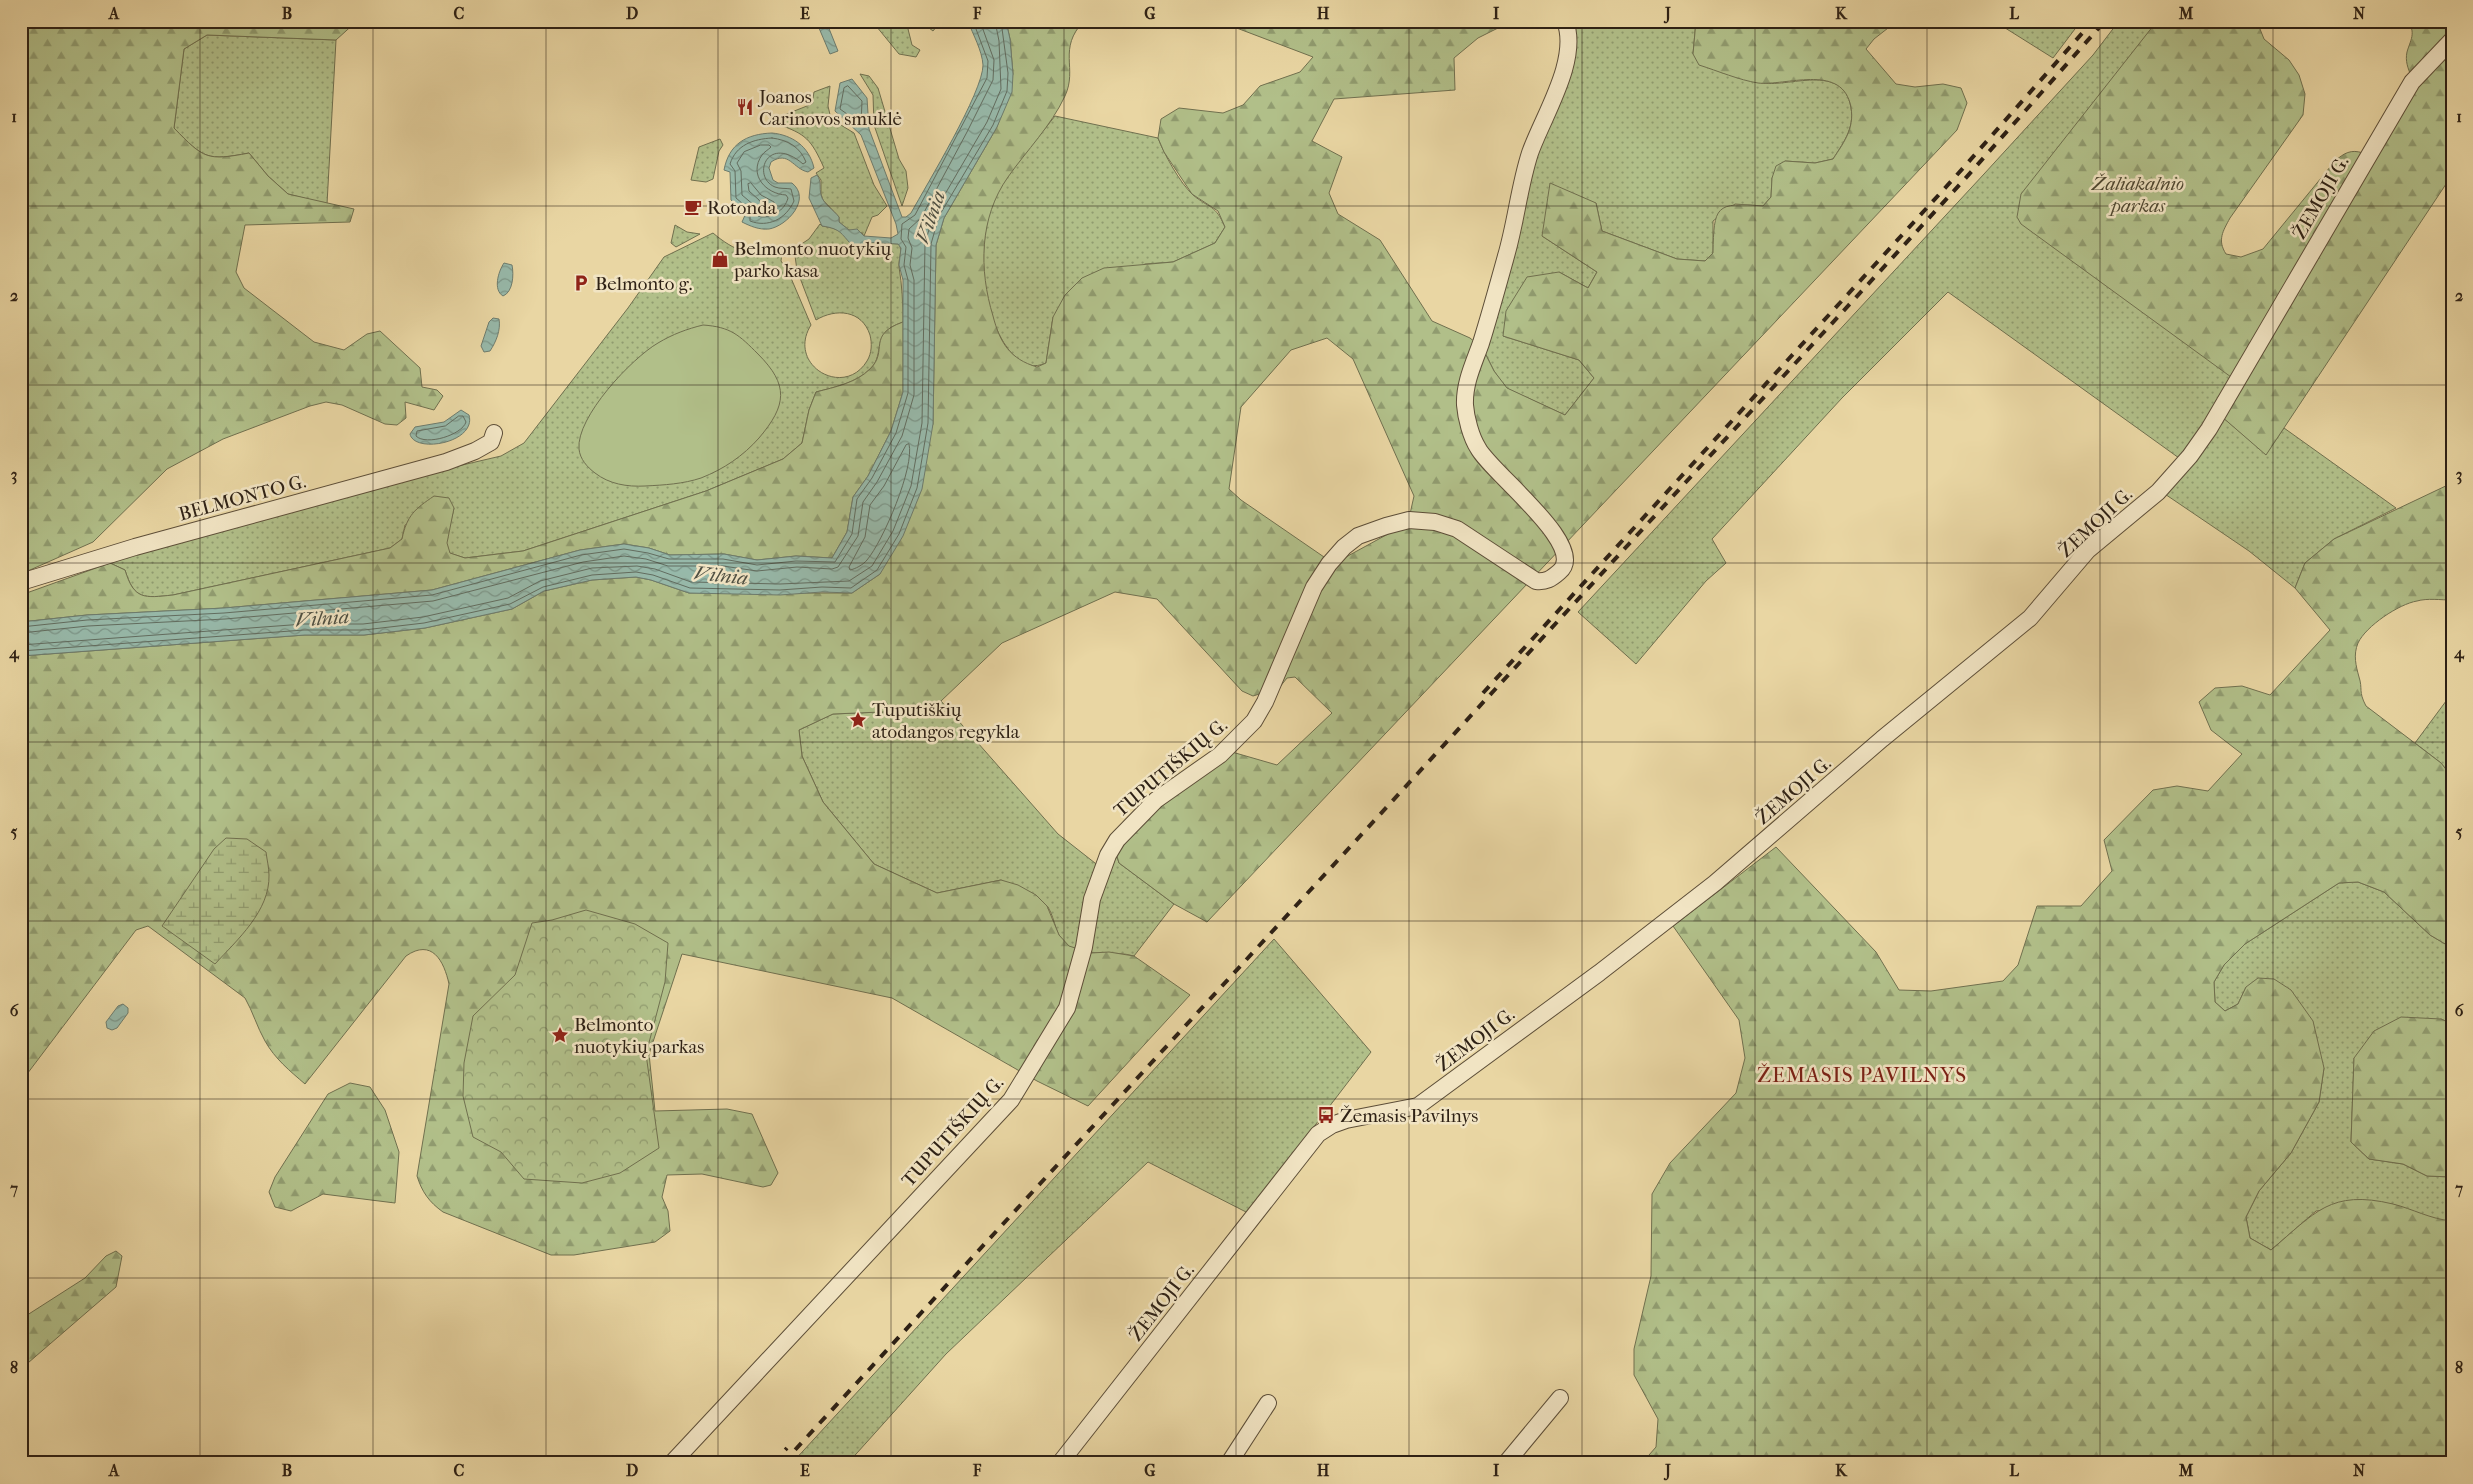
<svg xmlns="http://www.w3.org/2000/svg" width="2473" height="1484" font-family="'IM FELL French Canon',serif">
	<defs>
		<pattern id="grass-dots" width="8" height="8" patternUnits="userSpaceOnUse" patternTransform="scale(1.25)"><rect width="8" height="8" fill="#b1bf89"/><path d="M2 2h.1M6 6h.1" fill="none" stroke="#909b6f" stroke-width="1.8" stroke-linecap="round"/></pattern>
		<pattern id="forest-firs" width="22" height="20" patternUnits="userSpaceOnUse" patternTransform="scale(1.25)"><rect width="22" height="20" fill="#b1bf89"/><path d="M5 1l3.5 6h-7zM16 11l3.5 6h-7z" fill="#909b6f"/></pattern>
		<pattern id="wetland-marsh" width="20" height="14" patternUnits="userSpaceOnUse" patternTransform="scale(1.25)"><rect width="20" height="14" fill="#b1bf89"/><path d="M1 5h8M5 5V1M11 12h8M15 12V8" fill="none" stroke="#909b6f"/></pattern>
		<pattern id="park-crowns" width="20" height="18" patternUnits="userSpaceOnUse" patternTransform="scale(1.25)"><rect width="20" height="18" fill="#b1bf89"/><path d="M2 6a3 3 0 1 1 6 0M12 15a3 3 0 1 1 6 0" fill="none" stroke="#909b6f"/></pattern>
		<pattern id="water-waves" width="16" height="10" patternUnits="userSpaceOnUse" patternTransform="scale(1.25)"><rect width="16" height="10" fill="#97b9aa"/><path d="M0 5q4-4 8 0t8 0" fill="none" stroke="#7c9689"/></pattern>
	</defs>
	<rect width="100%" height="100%" fill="#e9d6a3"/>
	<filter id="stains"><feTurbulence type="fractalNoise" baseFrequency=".004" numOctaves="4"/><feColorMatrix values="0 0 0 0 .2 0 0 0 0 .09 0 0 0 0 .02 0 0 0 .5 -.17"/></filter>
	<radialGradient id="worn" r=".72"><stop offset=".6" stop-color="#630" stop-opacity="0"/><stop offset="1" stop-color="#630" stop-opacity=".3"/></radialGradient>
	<g fill="url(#grass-dots)" stroke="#70704f">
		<polygon points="872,21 941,21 933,31 920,21 908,29 912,45 920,50 916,57 899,54"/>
		<path d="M1572,21H1696L1693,54C1714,63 1735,76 1757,82C1784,90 1839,62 1850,103C1856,126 1845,140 1833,159L1815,163L1785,161L1772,178L1771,197L1763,206L1735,204L1713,221V253L1705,261L1677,259L1602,231L1596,203L1542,236L1597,272L1588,288L1559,272L1503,336L1579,360L1594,378L1565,415L1506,388L1494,371L1483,349Z"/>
		<polygon points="1994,21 2081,21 2053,58"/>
		<polygon points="2119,21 2157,21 2127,61 2231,377 2221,416 2266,454 2284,428 2396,508 2334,539 2305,563 2295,588 2249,551 2156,488 2179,458 1948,292 1842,398 1712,539 1726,563 1706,581 1636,664 1578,612 1984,174 2093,55"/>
		<path d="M207,35L336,40L327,204L288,194L268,176L249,153C207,161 204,159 174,128L184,49Z"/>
		<polygon points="860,74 869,76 878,88 899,159 906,171 908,188 902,206 874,125 873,95"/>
		<path d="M830,86L828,106L831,119L854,133L874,185L887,206L878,215L872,217L864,236L862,233L849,230L839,222V217L823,200L821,194V180L816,173L824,168C811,139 806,134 777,124L774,119L812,104L814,92Z"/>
		<path d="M1055,116L1158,138C1164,154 1180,183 1193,195C1210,209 1215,204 1225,227L1215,243L1173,262L1145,264L1053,317L1046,363C1035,368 1024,366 1015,357C981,323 976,246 993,202C1006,171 1035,142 1055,116Z"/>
		<polygon points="720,139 723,145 719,151 713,179 706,182 691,180 699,147"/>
		<path d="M820,224L822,226C836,228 844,231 851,244L865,242L899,244C903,252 898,259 899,267C902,285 903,303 903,322C868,334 887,353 870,369C856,383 835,387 816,392L809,410L802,443L783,459L706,491L523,551L465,558L449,553L446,543L454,508L405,525L402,539L390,548L173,595C144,598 134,600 125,570L110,563L120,558L441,470L501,456L524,443L628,308L664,257L713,233C734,251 755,259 782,253L781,261L788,271L811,325C786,365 844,399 867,361C872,353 872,343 870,335C862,310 836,308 816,320L797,270L794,249L809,239Z"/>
		<polygon points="675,225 687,232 700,234 676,247 671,243"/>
		<polygon points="2452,693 2452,777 2441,763 2415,743"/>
		<path d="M941,701L1058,834L1109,874L1116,853L1119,863L1174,904L1134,956C1113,950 1091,957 1070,947C1055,939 1056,920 1048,907C1043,901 1010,885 1001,880L937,893L874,864L823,802L802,756L799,730L833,714L905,711Z"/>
		<polygon points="2358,882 2384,892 2430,935 2452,948 2452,1024 2441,1019 2354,1058 2351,1142 2369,1159 2403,1164 2427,1176 2452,1177 2452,1221 2436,1220 2392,1204 2316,1211 2271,1250 2250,1238 2246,1217 2259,1191 2291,1153 2319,1102 2324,1068 2246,987 2238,1004 2225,1011 2215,1002 2214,982 2224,965 2245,944 2339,883"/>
		<polygon points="1274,939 1371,1052 1248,1213 1148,1162 946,1354 848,1463 792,1463"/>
	</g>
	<g fill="url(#forest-firs)" stroke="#70704f" fill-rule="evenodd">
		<path d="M21,21H357L336,40L207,35L184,49L174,128C204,159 207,161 249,153L268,176L288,194L354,209L350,222L245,225L236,272L244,288L314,342L344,350L367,334L380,331L420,368L422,387L437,390L443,396L434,410L405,402L406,418L397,425L385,424L342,405L326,402L310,406L223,439L167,469L93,542L21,574Z"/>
		<path d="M1006,21H1084C1057,49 1078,68 1065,96C1051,126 1027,150 1008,177C979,218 979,270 993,316C1000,343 1010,359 1037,367L1046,363L1053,317L1065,295L1082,278L1104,268L1173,262L1215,243L1225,227L1218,211L1192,194L1164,152L1158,138L1161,119L1179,108L1223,113L1243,105L1260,86L1300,72L1313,57L1234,27L1206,21H1512L1478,38L1454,58L1455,90L1334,99L1312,141L1342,157L1329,193L1338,214L1380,240L1432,321L1470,338L1483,349L1494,371L1507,388L1565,415L1594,378L1579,360L1503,336L1506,311L1527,277L1559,272L1588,288L1597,272L1542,236L1550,183L1596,203L1602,231L1677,259L1705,261L1713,253C1714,206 1715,202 1763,206L1771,197L1772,178L1776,166L1785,161L1815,163L1833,159C1845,141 1856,126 1850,103C1839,64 1786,86 1758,83C1739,80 1718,71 1699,65L1693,54L1696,21H1897L1874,39L1866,49L1896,84L1915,87L1943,84L1961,88L1967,103L1957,130L1207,922L1174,904L1119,863L1116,853L1150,815L1232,752L1277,765L1332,713L1295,677L1287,678L1279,688L1253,696L1242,691L1157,599L1115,592L1002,643L941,701L905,711L833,714L799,730L802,756L823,802L874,864L937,893L1001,880L1018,885L1036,895L1047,906L1059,935L1069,946L1091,953L1109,952L1134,956L1190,995L1088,1106L1037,1081L892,998L682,954L649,1054L655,1111L727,1109L752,1114L778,1173L771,1185L763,1187L702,1174L667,1175L662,1197L668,1211L670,1231L655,1242L574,1255H551L443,1212C429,1202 422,1192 417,1176L449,984C444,961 432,938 406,956L305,1084C290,1071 275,1059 265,1041C257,1027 253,1012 245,998L148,926L136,930L21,1082V656L305,635H364L425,628L512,609L544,591L592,580L636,577L651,580L689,593H852L880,574L933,424L936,245L944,218L997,127L1013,74L1010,39ZM1327,338L1353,359L1414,496L1408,523L1346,557H1324L1241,500L1229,489L1241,407L1291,350Z"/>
		<path d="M2157,21H2261L2260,29L2264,39L2289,60L2299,75L2305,94L2303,115L2230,218C2223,231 2217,240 2226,254L2241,257L2263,249L2335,161C2344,153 2351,149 2363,153L2231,377L2021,224L2017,217L2021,194Z"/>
		<path d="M2407,21H2452V31L2411,76C2408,68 2405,61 2407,52C2410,41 2417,32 2407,21Z"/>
		<polygon points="2452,47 2452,175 2266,455 2221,416 2418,82"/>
		<path d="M903,322V392L891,431L868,476L853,497L847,532L832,558L796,556L757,560L724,554L670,555L649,548L624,544L580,550L432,590L224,608L87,615L21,622V595L110,563L125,570C134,600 144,598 173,595L390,548L402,539C407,515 415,509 434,496L449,498L454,508L447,543L450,553L465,558L523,551L706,491L783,459L802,443L809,410L816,392C835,387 856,383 870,369C889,351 866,335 903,322Z"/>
		<path d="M2452,483V600C2441,600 2427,598 2417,601C2399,604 2366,626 2358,643C2353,655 2356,666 2359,677C2363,689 2358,691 2366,706L2441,763L2452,777V948L2430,935L2384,892L2358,882L2339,883L2245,944L2224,965L2214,982L2215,1002L2225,1011L2238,1004L2246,987L2258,978L2274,979L2291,990L2313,1021L2324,1068L2319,1102L2291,1153L2259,1191L2246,1217L2250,1238L2271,1250C2315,1213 2330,1189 2393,1204C2413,1209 2430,1219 2452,1221V1463H1642L1656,1447L1658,1419L1634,1375V1349L1651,1276L1652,1194L1670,1163L1736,1093L1745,1058L1739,1020L1673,926L1776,847L1876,952L1899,990L1931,991L2003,981L2018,965L2037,906H2081L2112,871L2104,840L2153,790L2177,786L2208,791L2242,754L2211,730L2199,702L2215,688L2242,686L2270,695L2330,630L2295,588L2305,563L2334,539Z"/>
		<polygon points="2401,1017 2441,1019 2452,1024 2452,1177 2427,1176 2403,1164 2369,1159 2351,1142 2354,1058 2374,1031"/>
		<polygon points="350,1083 370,1087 385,1110 399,1152 395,1203 323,1194 291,1211 275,1207 269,1192 275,1177 328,1094"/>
		<polygon points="116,1251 122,1256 116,1287 21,1369 21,1319 85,1278 106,1256"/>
	</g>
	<path fill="url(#wetland-marsh)" stroke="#70704f" d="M226,838L247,839L266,852C267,860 269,868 269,875C270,911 237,940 215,964L162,926L214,849Z"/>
	<polygon fill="url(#park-crowns)" stroke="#70704f" points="586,910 635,924 668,943 665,982 646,1054 659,1148 620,1173 582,1183 524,1179 501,1152 473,1137 463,1096 464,1063 473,1016 515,975 532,923 552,920"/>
	<path fill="#b1bf89" stroke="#70704f" d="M703,325C731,327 739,335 758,354C789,385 787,405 759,438C743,456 724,469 701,478C683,484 664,485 645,486C627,487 609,484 595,473C587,467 580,459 579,449C576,417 632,358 658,343C673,334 687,329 703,325Z"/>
	<g fill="url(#water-waves)" stroke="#6d7c6e">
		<polygon points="816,21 826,21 838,51 830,54"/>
		<path d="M968,21H1006L1010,39L1013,74L1012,92L997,127L944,218L936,245L933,424L922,489L903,536L880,574L852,593L822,592L780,595L689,593L651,580L636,577L592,580L544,591L512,609L425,628L364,635H305L21,656V622L87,615L224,608L432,590L580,550L624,544L649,548L670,555L724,554L757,560L796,556L832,558L847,532L853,497L868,476L891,431L903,392V280L899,265L901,248L898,244L865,242L861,247H854C841,235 843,229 822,226L809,198L811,178L817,175C822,182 819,187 821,195C823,204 834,210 839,217V222L849,230L857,229L864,236L891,238L898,234L896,224L861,135L835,111L840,83L852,79L867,98L869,129L902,217H906L911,213C927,184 983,92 983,65C982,50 973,35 968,21Z"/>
		<path d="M772,133C792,135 809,146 814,168L808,172C793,169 789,150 771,162L769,168L773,180L778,183H792C812,199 787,226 769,229C759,230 750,226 742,222L746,213L731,200L730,172L724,170C729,144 746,134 772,133Z"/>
		<path d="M504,263L512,265C514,275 513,292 503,296C493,290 498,272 504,263Z"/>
		<path d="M493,318L499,319C501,330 496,342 490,351L484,352L481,346L489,322Z"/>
		<path d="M461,410L469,415C477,443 414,454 410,434L415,427L444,422Z"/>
		<polygon points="123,1004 128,1008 128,1013 117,1028 112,1030 107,1028 106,1022 118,1006"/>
	</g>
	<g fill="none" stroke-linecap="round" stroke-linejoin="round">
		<g stroke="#626d60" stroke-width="1">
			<polygon points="848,86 862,101 861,124 840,109 844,88"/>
			<path d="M772,138C788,140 800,147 806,162L803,164C767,133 751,177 775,187C780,189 786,188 791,189L794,201C786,219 768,228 750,221V210L736,198L735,171L730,164C736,145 753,139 772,138Z"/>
			<path d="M761,145H769L771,147C768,150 764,152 762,155C748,175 766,194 786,195L788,198C785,210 771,220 758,216L755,206L742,195L741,171L737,163L744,152Z"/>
			<polygon points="751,183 761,195 774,202 774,205 765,209 759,200 749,191 748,184"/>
			<path d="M459,416H463L466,422C462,435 426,446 416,436L417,431L445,426Z"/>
			<path d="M909,444C915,467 883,541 867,560C863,565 855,569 850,570L849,567L865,537L870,505L884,486L906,445Z"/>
			<polyline points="21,627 87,620 224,613 432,595 581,555 624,549 648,553 669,559 723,559 757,565 796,561 835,562 852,534 857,499 872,478 896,433 908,393 908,280 904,265 906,247 901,239 902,224 915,215 987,78 988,61 973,21"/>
			<polyline points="21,633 88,626 225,619 433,601 583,562 624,556 646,559 668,566 723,566 757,571 797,567 832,569 838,567 858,536 863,502 877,482 902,436 914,395 914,280 910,265 912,248 908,238 909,229 921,218 967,132 993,80 994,60 980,21"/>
			<polyline points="21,645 304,624 363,624 423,617 508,598 540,581 592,568 637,566 655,569 691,582 780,584 849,581 872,566 893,531 911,486 922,423 925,243 934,213 987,122 1001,89 999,41 995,21"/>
			<polyline points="21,651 304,630 364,630 424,623 510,604 543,587 592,575 636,572 653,575 690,588 780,590 822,587 851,588 877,570 899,534 917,488 928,423 931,244 939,216 993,125 1007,91 1008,73 1001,21"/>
		</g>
		<g stroke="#5d4e38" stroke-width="18">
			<g id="minor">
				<polyline points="21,582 135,547 446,462 475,451 491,442 494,433"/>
				<path d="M672,1463L1011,1100L1067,1008L1084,947L1092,899L1108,855L1117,840L1156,800L1220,755L1254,721L1265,702L1314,587L1329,564L1344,547L1358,536L1386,526L1409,520L1435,522L1457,529L1536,581C1546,582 1551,579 1559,572C1590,547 1490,472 1478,448C1471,437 1466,418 1465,405C1464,383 1474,363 1481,343C1490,314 1498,285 1506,256C1516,222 1519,187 1530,153C1543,116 1580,60 1565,21"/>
				<polyline points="1060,1463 1318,1134 1332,1125 1346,1120 1418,1106 1599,973 1715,883 1882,739 2030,618 2088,550 2158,492 2190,456 2209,429 2412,82 2452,40"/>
				<polyline points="1229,1463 1268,1403"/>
				<polyline points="1506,1463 1560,1398"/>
			</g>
		</g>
		<use href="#minor" stroke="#f1e4c3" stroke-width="16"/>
		<g stroke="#2e2115" stroke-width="4" stroke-dasharray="9 9" stroke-linecap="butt">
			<polyline points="1483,693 1956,176 2093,21"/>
			<polyline points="773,1463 787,1448"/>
			<polyline points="783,1463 1963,181 2105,21"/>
		</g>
	</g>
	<path fill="none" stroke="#2e2115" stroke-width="1" stroke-opacity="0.55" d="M200,21V1463M373,21V1463M546,21V1463M718,21V1463M891,21V1463M1064,21V1463M1236,21V1463M1409,21V1463M1582,21V1463M1755,21V1463M1927,21V1463M2100,21V1463M2273,21V1463M21,206H2452M21,385H2452M21,563H2452M21,742H2452M21,921H2452M21,1099H2452M21,1278H2452"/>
	<defs>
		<g id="restaurant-bare" transform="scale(1.35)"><path d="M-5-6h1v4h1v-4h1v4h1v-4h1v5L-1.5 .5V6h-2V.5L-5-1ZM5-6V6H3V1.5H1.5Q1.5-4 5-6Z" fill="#8f2418" stroke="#f1e4c3" stroke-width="2.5" paint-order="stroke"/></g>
		<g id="cafe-bare" transform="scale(1.35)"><path d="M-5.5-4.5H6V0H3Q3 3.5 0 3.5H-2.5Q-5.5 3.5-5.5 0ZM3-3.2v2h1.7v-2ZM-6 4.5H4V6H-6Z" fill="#8f2418" stroke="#f1e4c3" stroke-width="2.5" paint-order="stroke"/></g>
		<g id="shop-bare" transform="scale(1.35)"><path d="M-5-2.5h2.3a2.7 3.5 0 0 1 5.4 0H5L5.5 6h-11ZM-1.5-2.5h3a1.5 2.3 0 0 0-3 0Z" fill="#8f2418" stroke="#f1e4c3" stroke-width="2.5" paint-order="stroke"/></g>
		<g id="parking-bare" transform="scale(1.35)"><path d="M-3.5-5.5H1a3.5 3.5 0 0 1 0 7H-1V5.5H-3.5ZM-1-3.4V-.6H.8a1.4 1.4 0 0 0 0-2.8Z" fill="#8f2418" stroke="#f1e4c3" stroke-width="2.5" paint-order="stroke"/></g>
		<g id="sight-bare" transform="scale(1.35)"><path d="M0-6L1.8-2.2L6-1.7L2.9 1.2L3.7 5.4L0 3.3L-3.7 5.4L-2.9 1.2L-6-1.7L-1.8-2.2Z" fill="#8f2418" stroke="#f1e4c3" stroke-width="2.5" paint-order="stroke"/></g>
		<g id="bus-bare" transform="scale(1.35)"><path d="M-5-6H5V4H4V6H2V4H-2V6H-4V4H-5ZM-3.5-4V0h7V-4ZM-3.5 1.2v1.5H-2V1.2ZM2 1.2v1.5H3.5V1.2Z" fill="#8f2418" stroke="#f1e4c3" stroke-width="2.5" paint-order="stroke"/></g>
	</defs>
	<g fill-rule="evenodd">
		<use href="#restaurant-bare" x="745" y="107"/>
		<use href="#cafe-bare" x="693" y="207"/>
		<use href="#shop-bare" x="720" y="259"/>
		<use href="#parking-bare" x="581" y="283"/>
		<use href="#sight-bare" x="858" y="720"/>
		<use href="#sight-bare" x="560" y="1035"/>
		<use href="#bus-bare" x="1326" y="1115"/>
	</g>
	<g text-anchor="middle" stroke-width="5" stroke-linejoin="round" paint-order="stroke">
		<g font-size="19" fill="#2e2115" stroke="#f1e4c3" text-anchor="start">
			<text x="759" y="103">Joanos<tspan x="759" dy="22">Carinovos smuklė</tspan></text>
			<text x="707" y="214">Rotonda</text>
			<text x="734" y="255">Belmonto nuotykių<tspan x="734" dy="22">parko kasa</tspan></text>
			<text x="595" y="290">Belmonto g.</text>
			<text x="872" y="716">Tuputiškių<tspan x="872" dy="22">atodangos regykla</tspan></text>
			<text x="574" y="1031">Belmonto<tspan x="574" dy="22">nuotykių parkas</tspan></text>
			<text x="1340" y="1122">Žemasis Pavilnys</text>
		</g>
		<g font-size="19" font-style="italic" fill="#4f4832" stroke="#f1e4c3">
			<text x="2138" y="190">Žaliakalnio<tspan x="2138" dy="22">parkas</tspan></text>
		</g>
		<g font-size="19" fill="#2e2115" stroke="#f1e4c3">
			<text transform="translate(2320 197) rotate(-60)" y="7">ŽEMOJI G.</text>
			<text transform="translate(242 497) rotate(-15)" y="7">BELMONTO G.</text>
			<text transform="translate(2095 522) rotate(-43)" y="7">ŽEMOJI G.</text>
			<text transform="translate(1170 767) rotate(-40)" y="7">TUPUTIŠKIŲ G.</text>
			<text transform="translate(1793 790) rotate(-41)" y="7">ŽEMOJI G.</text>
			<text transform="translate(1475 1039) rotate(-37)" y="7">ŽEMOJI G.</text>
			<text transform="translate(952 1131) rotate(-48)" y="7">TUPUTIŠKIŲ G.</text>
			<text transform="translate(1161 1302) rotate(-52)" y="7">ŽEMOJI G.</text>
		</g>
		<g font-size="20" font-style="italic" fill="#4e4f42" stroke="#f1e4c3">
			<text transform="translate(930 217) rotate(-71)" y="7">Vilnia</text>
			<text transform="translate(721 575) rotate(6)" y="7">Vilnia</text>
			<text transform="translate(322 618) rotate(-4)" y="7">Vilnia</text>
		</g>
		<g font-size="21" letter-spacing="1" fill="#7a1f14" stroke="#f1e4c3">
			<text x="1862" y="1082">ŽEMASIS PAVILNYS</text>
		</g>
	</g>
	<rect width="2473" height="1484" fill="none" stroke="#e9d6a3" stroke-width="55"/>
	<rect x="28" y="28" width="2418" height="1428" fill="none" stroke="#2e2115" stroke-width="2"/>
	<g font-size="16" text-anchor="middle" font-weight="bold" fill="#2e2115">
		<text x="114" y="19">A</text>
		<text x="287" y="19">B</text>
		<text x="459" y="19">C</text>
		<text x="632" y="19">D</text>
		<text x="805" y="19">E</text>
		<text x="977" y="19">F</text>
		<text x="1150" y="19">G</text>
		<text x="1323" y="19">H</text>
		<text x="1496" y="19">I</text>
		<text x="1668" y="19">J</text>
		<text x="1841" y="19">K</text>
		<text x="2014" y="19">L</text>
		<text x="2186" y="19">M</text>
		<text x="2359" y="19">N</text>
		<text x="14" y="122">1</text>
		<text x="2459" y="122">1</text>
		<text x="14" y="301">2</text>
		<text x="2459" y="301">2</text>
		<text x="14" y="480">3</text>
		<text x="2459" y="480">3</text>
		<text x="14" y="658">4</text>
		<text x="2459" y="658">4</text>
		<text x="14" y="837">5</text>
		<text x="2459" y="837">5</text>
		<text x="14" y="1016">6</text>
		<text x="2459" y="1016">6</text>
		<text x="14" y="1194">7</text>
		<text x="2459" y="1194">7</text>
		<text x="14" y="1373">8</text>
		<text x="2459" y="1373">8</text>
		<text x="114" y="1476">A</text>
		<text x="287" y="1476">B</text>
		<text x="459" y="1476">C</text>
		<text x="632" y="1476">D</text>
		<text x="805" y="1476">E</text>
		<text x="977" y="1476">F</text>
		<text x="1150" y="1476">G</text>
		<text x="1323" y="1476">H</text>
		<text x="1496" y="1476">I</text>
		<text x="1668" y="1476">J</text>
		<text x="1841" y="1476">K</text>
		<text x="2014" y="1476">L</text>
		<text x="2186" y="1476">M</text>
		<text x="2359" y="1476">N</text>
	</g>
	<rect width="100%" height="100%" filter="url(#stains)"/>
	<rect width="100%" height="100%" fill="url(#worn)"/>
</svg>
